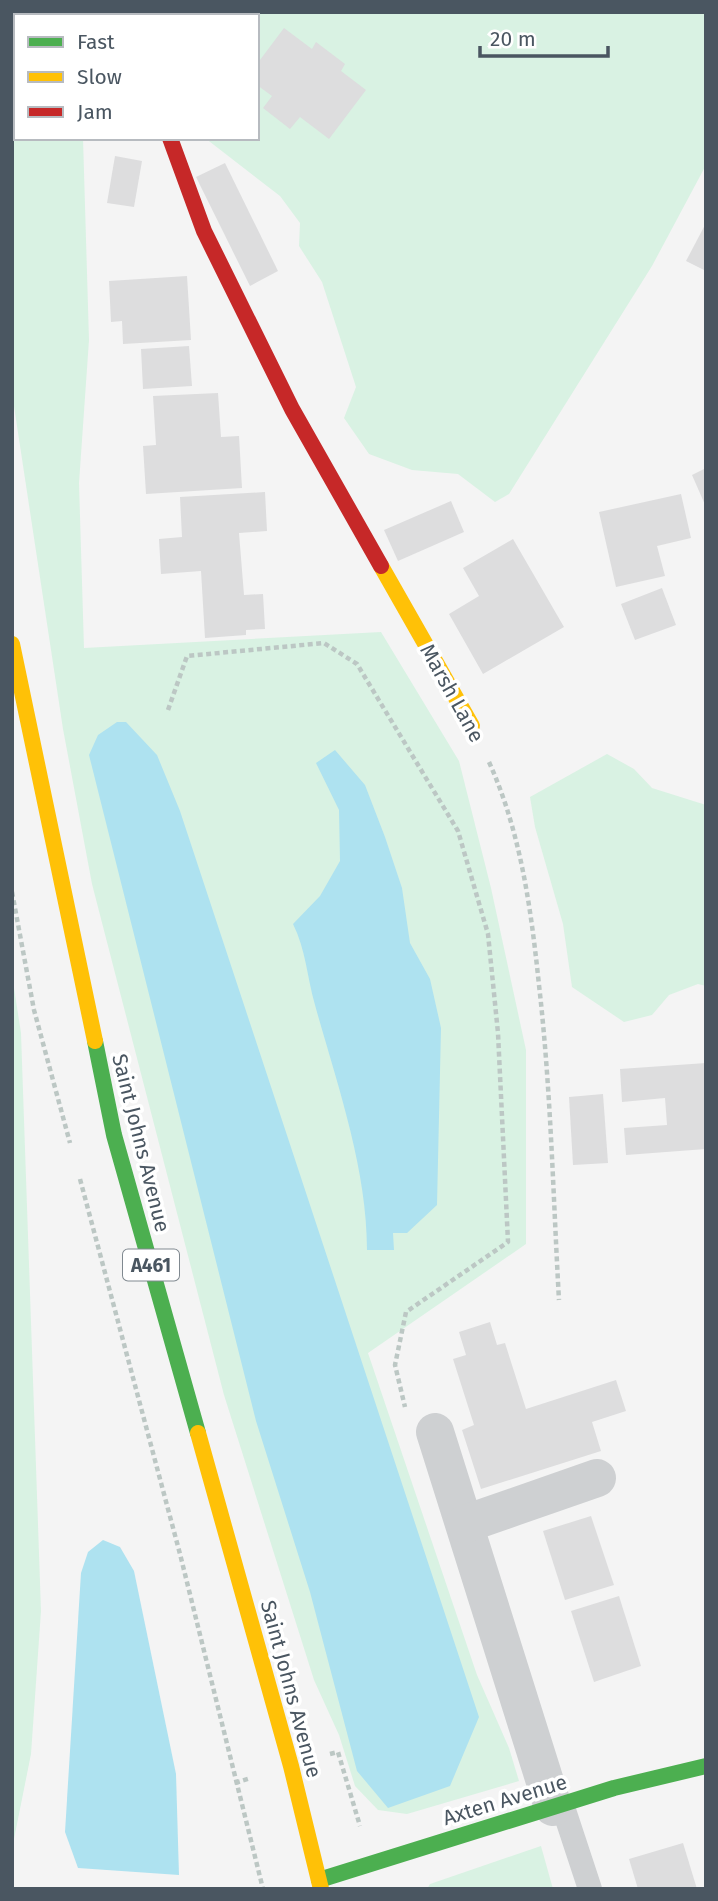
<svg xmlns="http://www.w3.org/2000/svg" width="718" height="1901" font-family="'Fira Sans',sans-serif">
	<rect width="100%" height="100%" fill="#f4f4f4"/>
	<g fill="#d9f2e3">
		<polygon points="12,12 79,12 79,16 16,16 16,138 83,138 89,340 79,483 84,648 381,632 459,761 491,888 526,1050 526,1244 368,1353 477,1675 509,1748 519,1781 407,1814 378,1810 355,1786 339,1735 314,1680 224,1395 92,884 63,729 12,393"/>
		<polygon points="163,12 706,12 706,165 652,266 509,494 495,502 458,474 412,470 369,454 344,418 356,387 322,282 299,246 300,223 280,196 205,138 257,138 257,16 163,16"/>
		<polygon points="607,754 634,769 652,788 706,805 706,986 698,984 669,995 652,1015 624,1022 572,987 563,924 535,827 530,797"/>
		<polygon points="12,975 21,1033 41,1611 31,1754 12,1849"/>
		<polygon points="541,1846 553,1889 427,1889 430,1884"/>
	</g>
	<g fill="#aee2f0">
		<polygon points="117,722 126,722 157,755 180,811 479,1717 450,1786 388,1808 357,1771 310,1592 256,1421 89,755 98,735"/>
		<path d="M335,750L365,785L385,837L402,888L410,943L430,979L441,1028L437,1205L407,1233H393L394,1250H367C367,1168 337,1084 315,1005C307,977 306,950 293,924L320,896L340,861L339,810L316,763Z"/>
		<polygon points="103,1540 120,1547 134,1571 176,1774 179,1875 78,1868 65,1832 81,1573 88,1552"/>
	</g>
	<g fill="#ddddde">
		<polygon points="284,28 312,49 316,42 345,64 341,71 366,90 329,139 300,117 290,129 263,108 272,96 257,85 257,64"/>
		<polygon points="115,156 142,161 134,207 107,203"/>
		<polygon points="225,163 278,271 250,286 196,177"/>
		<polygon points="706,223 706,271 686,261"/>
		<polygon points="187,276 191,340 123,344 122,321 111,322 109,281"/>
		<polygon points="189,346 192,386 143,389 141,349"/>
		<polygon points="218,393 221,437 239,436 242,488 146,494 143,446 156,445 153,396"/>
		<polygon points="706,468 706,507 692,475"/>
		<polygon points="265,492 267,531 239,533 244,595 263,594 265,629 246,630 246,635 205,638 201,571 161,574 159,539 182,537 180,497"/>
		<polygon points="681,494 691,538 657,546 665,576 616,587 599,512"/>
		<polygon points="451,501 464,532 398,561 384,530"/>
		<polygon points="513,539 564,627 483,674 449,614 479,596 463,568"/>
		<polygon points="662,588 676,625 635,640 621,604"/>
		<polygon points="706,1063 706,1149 626,1155 624,1128 667,1125 665,1098 622,1102 620,1069"/>
		<polygon points="603,1094 608,1163 573,1165 569,1097"/>
		<polygon points="490,1322 497,1345 505,1343 526,1409 616,1380 626,1411 592,1422 601,1451 481,1489 462,1430 474,1425 453,1359 466,1355 459,1332"/>
		<polygon points="591,1516 614,1585 565,1600 543,1531"/>
		<polygon points="619,1596 641,1666 594,1682 571,1611"/>
		<polygon points="683,1843 697,1889 638,1889 629,1859"/>
	</g>
	<g fill="none" stroke-linecap="round" stroke-linejoin="round">
		<g stroke="#bcc7c4" stroke-width="4.5" stroke-dasharray="5 3.5" stroke-linecap="butt">
			<polyline points="168,710 187,656 324,643 357,664 458,831 488,934 498,1033 508,1242 406,1312 395,1365 405,1407"/>
			<path d="M489,762C521,833 531,909 539,985C551,1090 553,1195 559,1300"/>
			<polyline points="12,892 34,1010 70,1143"/>
			<polyline points="80,1179 180,1554 263,1889"/>
			<polyline points="330,1754 338,1752 360,1826"/>
			<polyline points="235,1783 251,1778"/>
		</g>
		<polyline stroke="#ced0d2" stroke-width="24" points="562,1804 590,1889"/>
		<g stroke="#ced0d2" stroke-width="38">
			<polyline points="143,12 144,16"/>
			<polyline points="435,1432 553,1807"/>
			<polyline points="465,1524 597,1478"/>
		</g>
		<g stroke="#4caf50" stroke-width="16">
			<polyline points="95,1041 114,1135 198,1433"/>
			<polyline points="319,1880 614,1788 706,1766"/>
		</g>
		<g stroke="#ffc107" stroke-width="16">
			<polyline points="381,566 472,726"/>
			<polyline points="12,644 95,1041"/>
			<polyline points="198,1433 291,1766 321,1889"/>
		</g>
		<polyline stroke="#c62828" stroke-width="16" points="170,138 204,231 292,409 381,566"/>
	</g>
	<g text-anchor="middle" stroke-width="7" stroke-linejoin="round" paint-order="stroke">
		<rect fill="#fff" stroke="#808990" stroke-width="2" x="123" y="1249.5" width="56" height="31" rx="5"/>
		<g font-size="19" font-weight="bold" fill="#4a5661">
			<text x="151" y="1272">A461</text>
		</g>
		<g font-size="21" fill="#4a5661" stroke="#fff">
			<text transform="translate(452 693) rotate(61)" y="7">Marsh Lane</text>
			<text transform="translate(141 1143) rotate(76)" y="7">Saint Johns Avenue</text>
			<text transform="translate(291 1689) rotate(75)" y="7">Saint Johns Avenue</text>
			<text transform="translate(505 1800) rotate(-17)" y="7">Axten Avenue</text>
		</g>
	</g>
	<rect width="718" height="1901" fill="none" stroke="#4a5661" stroke-width="28"/>
	<rect x="14" y="14" width="245" height="126" fill="#ffffff" stroke="#b7bbc0" stroke-width="2"/>
	<rect x="28" y="37" width="35" height="10" fill="#4caf50" stroke="#b7bbc0" stroke-width="2"/>
	<text x="77" y="49" font-size="21" fill="#4a5661">Fast</text>
	<rect x="28" y="72" width="35" height="10" fill="#ffc107" stroke="#b7bbc0" stroke-width="2"/>
	<text x="77" y="84" font-size="21" fill="#4a5661">Slow</text>
	<rect x="28" y="107" width="35" height="10" fill="#c62828" stroke="#b7bbc0" stroke-width="2"/>
	<text x="77" y="119" font-size="21" fill="#4a5661">Jam</text>
	<path d="M480 46v10h128v-10" fill="none" stroke="#4a5661" stroke-width="3.5"/>
	<text x="490" y="46" font-size="21" fill="#4a5661" stroke="#ffffff" stroke-width="5" paint-order="stroke">20 m</text>
</svg>
